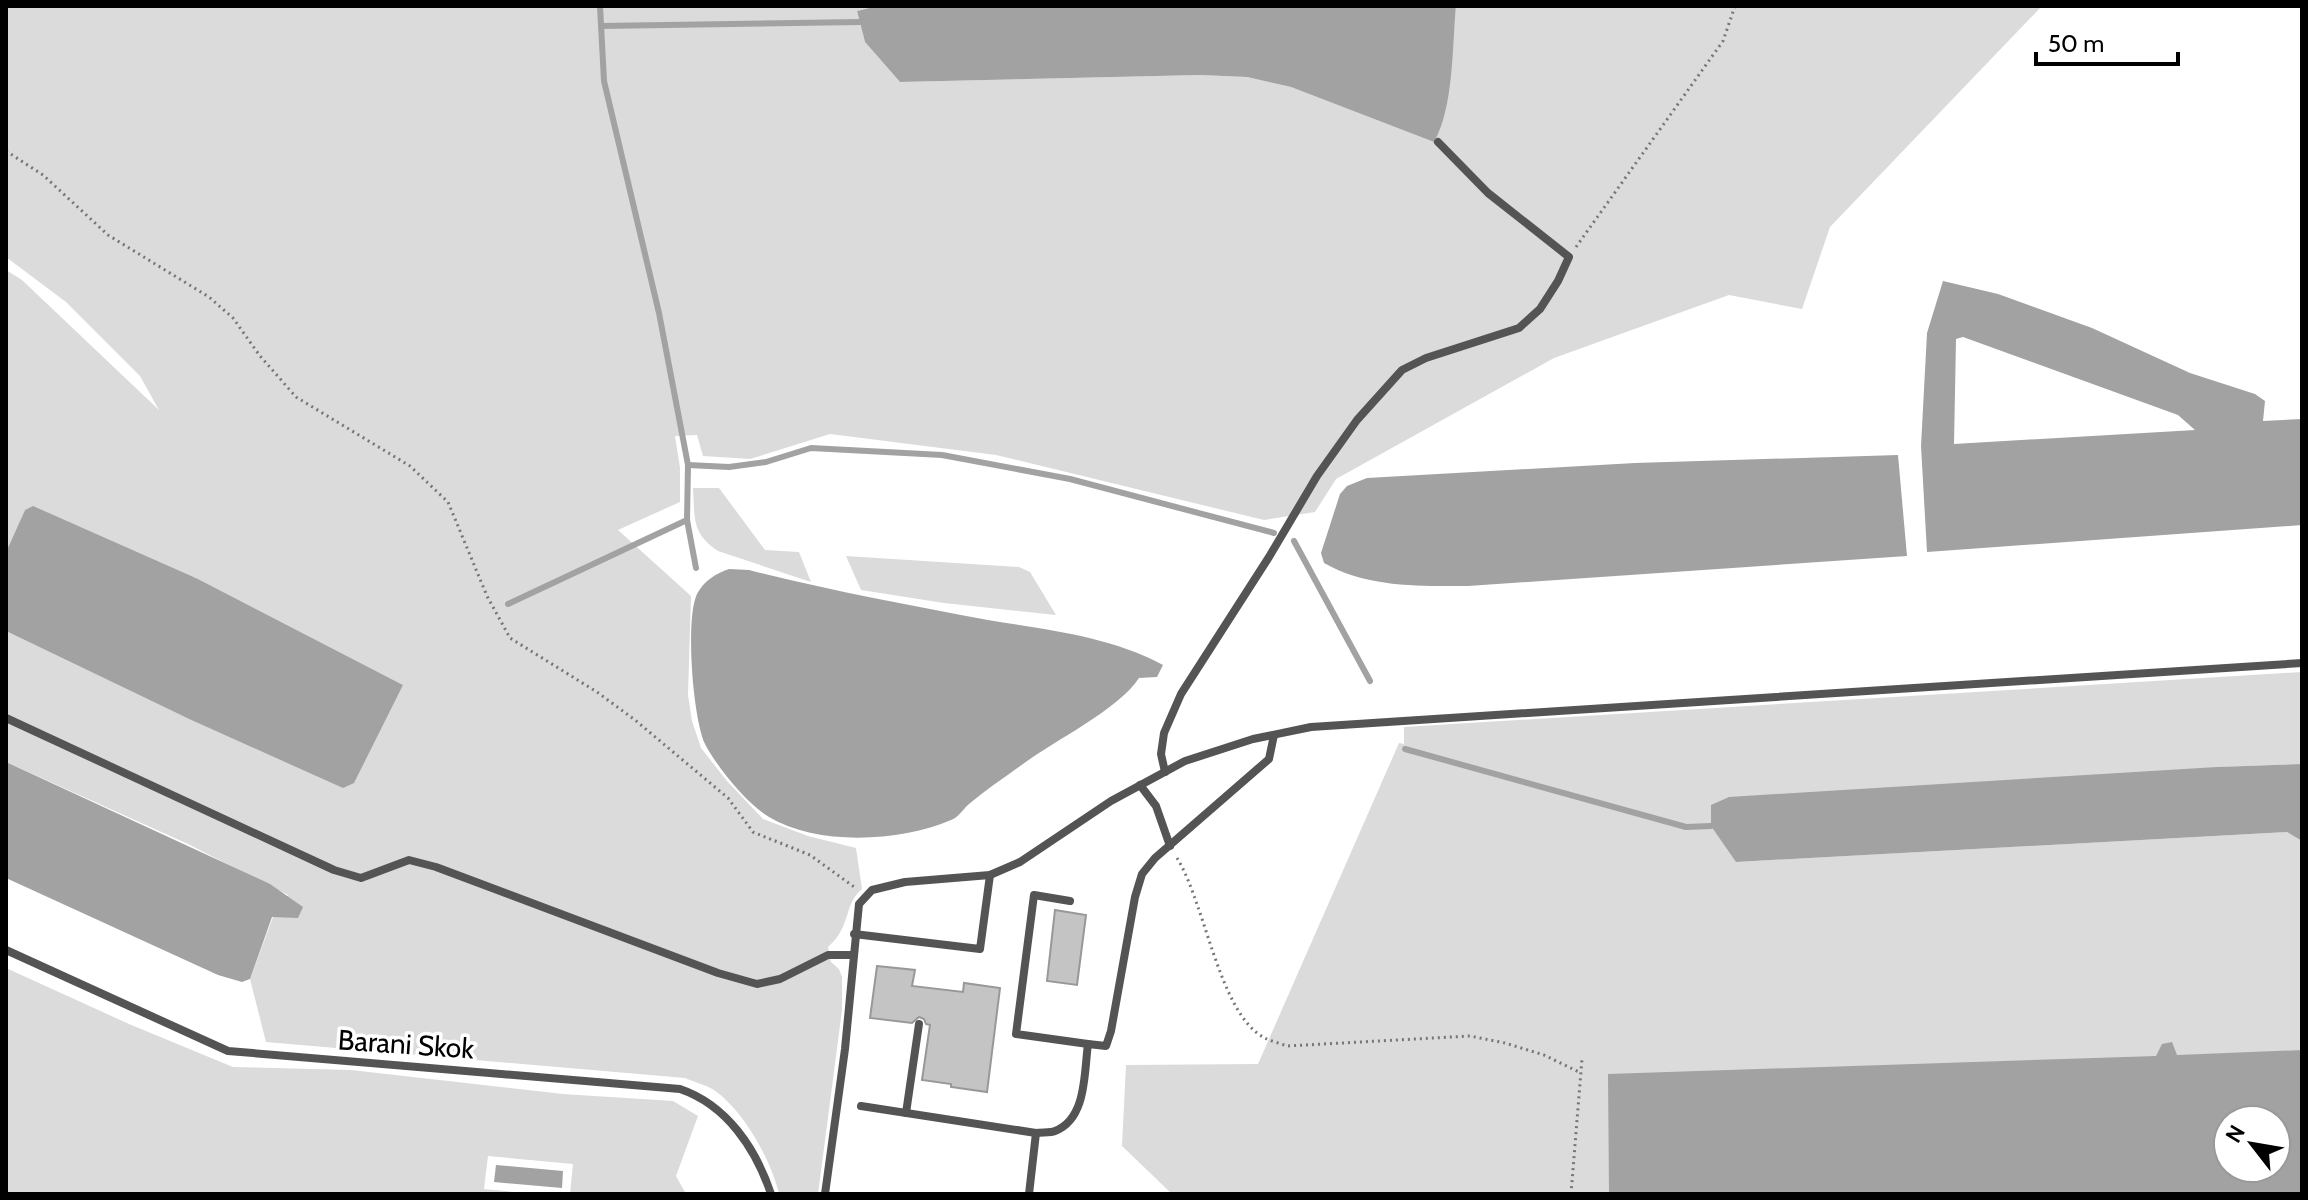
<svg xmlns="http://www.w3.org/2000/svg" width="2308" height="1200" font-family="Cabin,sans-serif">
	<rect width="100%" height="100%" fill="#fff"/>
	<g fill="#dbdbdb" fill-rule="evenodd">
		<path d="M6,6H877L857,11L865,42L900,82L1200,75L1247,77L1291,87L1434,142L1448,94L1456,6H2042L1830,227L1802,309L1729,295L1554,358L1336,479L1315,512L1264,520L996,455L830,434L750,459L703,456L697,435L675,436L680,468V502L618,530L691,596L688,695L692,721L701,748L727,781L763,819L808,836L856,848L862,889C843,905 852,926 828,947L831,962L839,969L842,977V1010L818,1194H779C771,1160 744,1111 714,1090C706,1085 694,1082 685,1078L266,1042L250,979L273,917L288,895L188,844L6,762V631L187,718L403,685L198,579L25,510L6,552V270L22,280L159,410L140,376L66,302L6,257Z"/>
		<path d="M693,488H719L765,550L799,552L811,582L718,551C691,533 695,518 693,488Z"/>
		<polygon points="846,556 1019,567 1030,572 1056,615 944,603 861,590"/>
		<path d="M2302,672V764L2217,767L1736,862L2287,832L2302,841V1194H1172L1122,1146L1126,1065L1258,1064L1399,743L1404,744V727ZM2228,1120H2276V1168H2228Z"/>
		<polygon points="6,968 129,1024 233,1067 351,1070 563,1094 673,1101 698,1116 676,1176 686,1194 570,1194 573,1164 488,1156 484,1189 534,1194 6,1194"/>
	</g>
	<g fill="#a2a2a2" fill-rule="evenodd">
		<path d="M877,6H1456C1452,46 1454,107 1434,142L1291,87L1247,77L1200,75L900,82L865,42L857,11Z"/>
		<path d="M1943,281L1998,294L2092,328L2190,373L2255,394L2265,401L2263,421L2302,419V525L1927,552L1921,446L1927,333ZM1963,337L2178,415L2195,430L1954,444L1956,339Z"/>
		<path d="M1898,455L1907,556L1468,586C1420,586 1368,588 1324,563L1321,553L1340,494L1347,486L1367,478L1635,463Z"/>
		<polygon points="33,506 198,579 403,685 354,783 343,788 187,718 6,631 6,552 25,510"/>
		<path d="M729,569L749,570C828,590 908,605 988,620C1047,630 1109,636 1163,665L1157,677L1139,678C1118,710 1055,740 1023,764C1005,777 986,790 969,804C963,809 959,817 951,820C900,842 817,846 769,817C747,804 717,767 705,744C693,719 685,619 697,594C703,582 716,573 729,569Z"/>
		<polygon points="6,762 270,884 303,907 298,918 272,917 250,979 242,982 218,975 6,878"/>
		<polygon points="2302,764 2302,841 2287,832 1736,862 1711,826 1711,805 1729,797 2217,767"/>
		<path d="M2172,1042L2177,1055L2302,1050V1192L2287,1194H1609L1608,1074L2156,1056L2162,1044ZM2228,1120H2276V1168H2228Z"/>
		<polygon points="496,1165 563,1171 562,1188 494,1182"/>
	</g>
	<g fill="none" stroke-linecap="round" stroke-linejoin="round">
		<g stroke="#a2a2a2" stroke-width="6">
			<polyline points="600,6 604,81 659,313 688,465 687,520 696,568"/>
			<polyline points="601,26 860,22"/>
			<polyline points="688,465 729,467 766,462 811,448 942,455 1070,479 1274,533"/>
			<polyline points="1294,541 1370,681"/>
			<polyline points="508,604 687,520"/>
			<polyline points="1405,749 1686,827 1711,826"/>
		</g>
	</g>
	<g fill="#c4c4c4" stroke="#989898" stroke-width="2">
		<polygon points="1055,910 1086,915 1077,985 1047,981"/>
		<polygon points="877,966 915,970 912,986 963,992 964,983 1000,988 987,1092 951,1087 951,1084 922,1080 930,1025 926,1024 924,1019 919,1017 912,1023 870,1018"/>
	</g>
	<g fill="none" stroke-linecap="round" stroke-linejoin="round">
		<g stroke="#767676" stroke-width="3" stroke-dasharray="2 4" stroke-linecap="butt">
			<polyline points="6,151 43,175 108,235 209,297 233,318 260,356 296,397 410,466 448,502 487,596 510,638 597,692 635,720 728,798 753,832 810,855 857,889"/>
			<polyline points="1576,247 1723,41 1735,6"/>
			<path d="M1177,858C1205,903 1219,1012 1263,1037C1270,1041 1279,1043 1287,1046L1470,1036L1505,1043L1544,1055L1581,1073"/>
			<polyline points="1571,1194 1582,1059"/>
		</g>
		<g stroke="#545454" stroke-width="8">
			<polyline points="6,718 334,870 361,878 409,860 436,867 718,973 757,984 780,979 828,955 853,955"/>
			<polyline points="1165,772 1161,754 1164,733 1181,694 1269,557 1317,476 1357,420 1402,370 1426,358 1519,328 1540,309 1558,281 1569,257 1488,193 1438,142"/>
			<polyline points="1140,785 1156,806 1170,846"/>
			<polyline points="854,934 980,949 990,875"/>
			<path d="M6,950L228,1051L680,1089C727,1105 756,1149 771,1194"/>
			<polyline points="1088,1044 1106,1046 1111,1031 1135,897 1142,874 1155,858 1269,759 1274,735"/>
			<polyline points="861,1106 1036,1133"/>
			<polyline points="906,1113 919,1024"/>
			<polyline points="825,1194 845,1049 859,904 872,890 905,882 990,875 1020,862 1111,801 1185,761 1253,739 1311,727 2302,663"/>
			<path d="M1029,1194L1036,1133C1042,1132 1050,1133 1055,1131C1087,1119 1084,1072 1088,1044L1016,1034L1034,895L1070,901"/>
		</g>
	</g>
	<g text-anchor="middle" stroke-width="7" stroke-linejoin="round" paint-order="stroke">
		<g font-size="28" fill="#000" stroke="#fff">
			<text transform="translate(406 1044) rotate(4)" y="10">Barani Skok</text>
		</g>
	</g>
	<rect width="2308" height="1200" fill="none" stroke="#000000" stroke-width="16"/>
	<g transform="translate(2252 1144) rotate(301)"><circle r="38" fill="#ffffff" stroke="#999999" stroke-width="2"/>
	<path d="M0-6L14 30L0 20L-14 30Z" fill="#000000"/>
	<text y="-12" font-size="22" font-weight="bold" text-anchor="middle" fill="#000000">N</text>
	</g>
	<path d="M2036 52v12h142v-12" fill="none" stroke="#000000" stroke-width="4"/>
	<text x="2048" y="52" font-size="24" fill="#000000" stroke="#ffffff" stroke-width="6" paint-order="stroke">50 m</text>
</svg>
